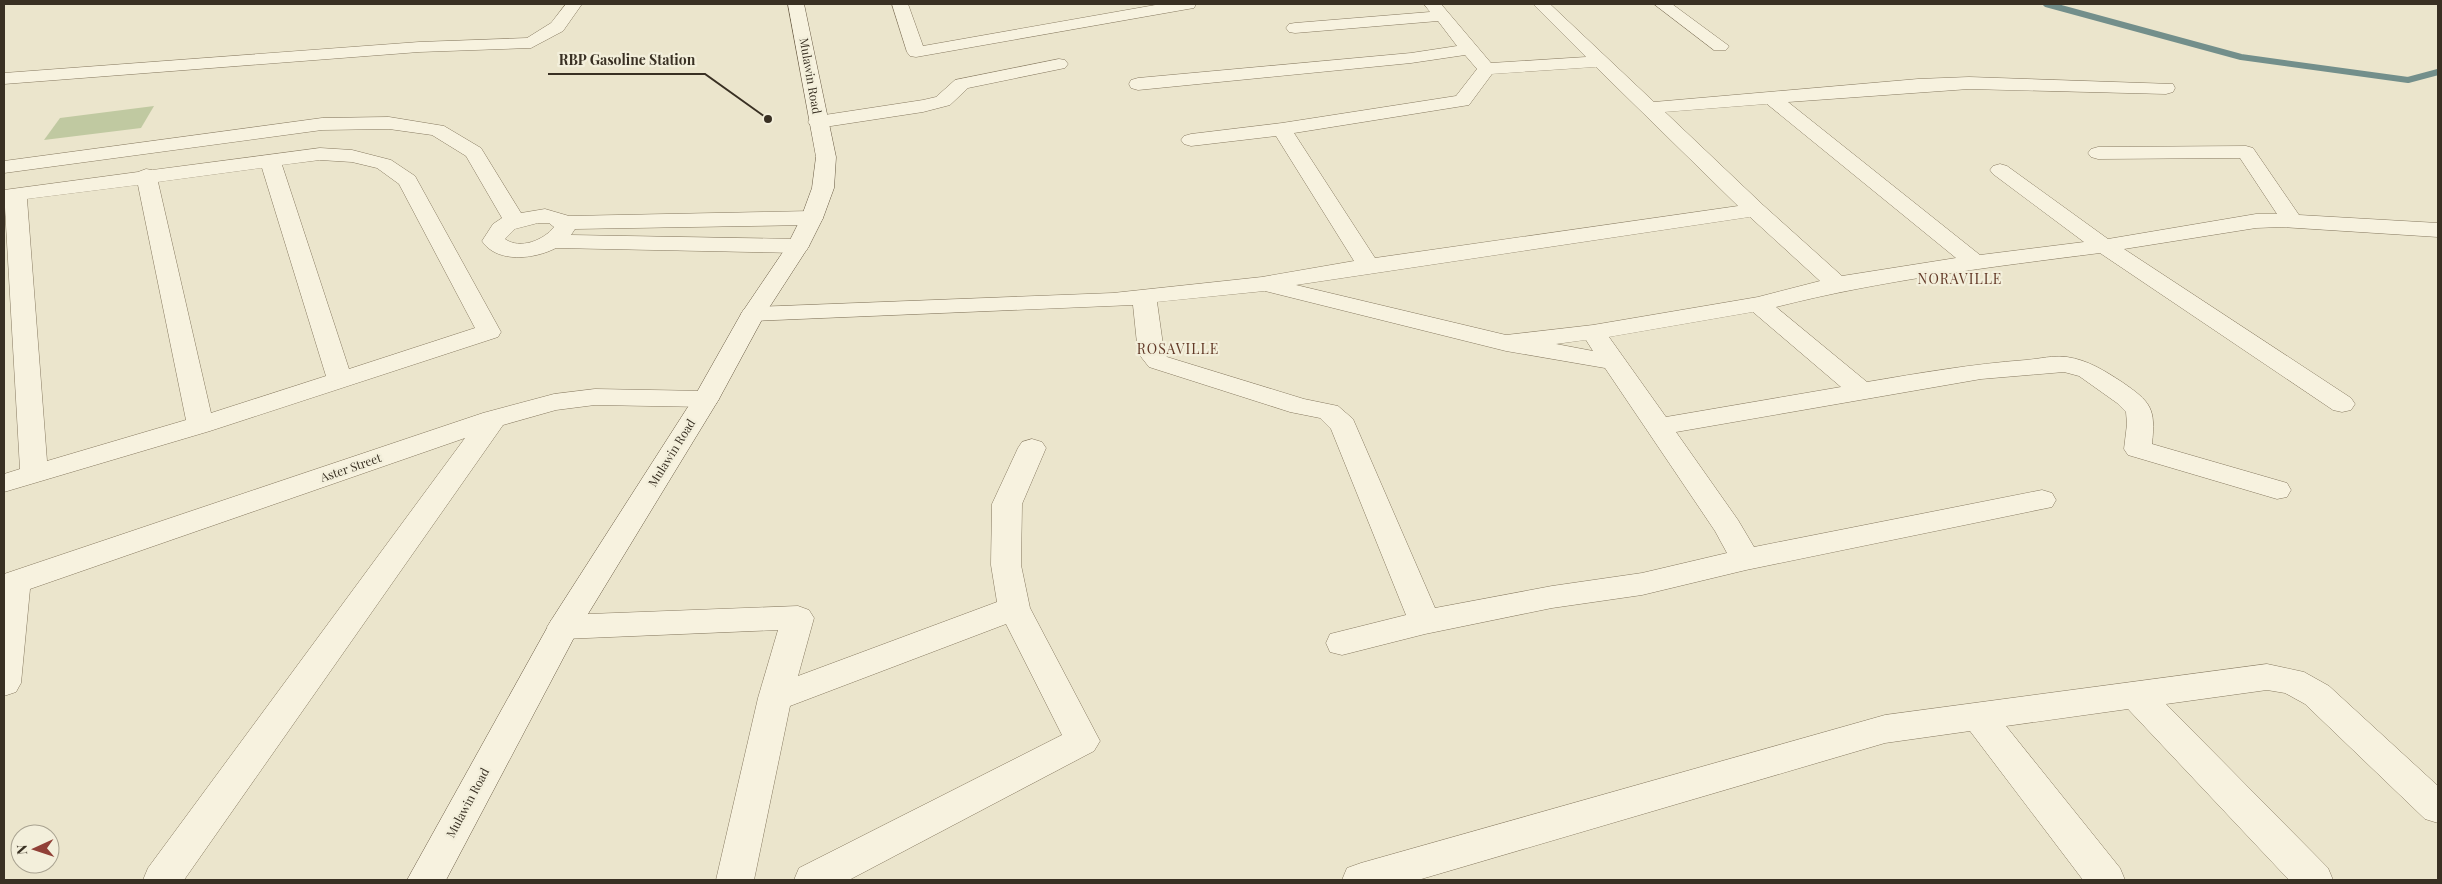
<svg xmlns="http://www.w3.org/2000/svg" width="2442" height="884" font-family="'Playfair Display',serif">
	<rect width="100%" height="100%" fill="#ebe5cc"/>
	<polygon fill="#c0c9a1" points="154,106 141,128 44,140 60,118"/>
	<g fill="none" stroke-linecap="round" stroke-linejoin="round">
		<polyline stroke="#738f8b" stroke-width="6" points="2046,4 2241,57 2408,80 2438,72"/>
		<g stroke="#877a61" stroke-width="1">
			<g id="street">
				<polygon points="566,4 582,4 563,31 531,48 419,52 4,84 4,73 419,42 527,38 551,23"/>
				<polygon points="892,4 908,4 923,46 1161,4 1196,4 1194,8 1188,9 916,57 910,56 907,52"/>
				<path d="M1424,4H1441L1491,63L1586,57L1533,4H1550L1654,102L1918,79L1969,77L2173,84L2175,88L2173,92L2166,94L1969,89L1788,102L1980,255L2084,242L1993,174L1990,170L1993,166L2000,164L2007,166L2108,239L2256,214H2277L2240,158L2098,159L2091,157L2088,153L2091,149L2098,147L2246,146L2253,148L2299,215L2438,223V237L2281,227L2256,228L2124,249L2351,398L2355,404L2351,410L2342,412L2333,410L2100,253C1991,267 1882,280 1776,307L1867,382C1920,373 1972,364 2026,360C2039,359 2054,355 2067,357C2088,360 2105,371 2122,382C2151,402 2156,408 2152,444L2287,483L2291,490L2287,497L2277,499L2128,455L2124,449L2127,424L2126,412L2117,403L2079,376L2064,372L1981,379L1676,432L1738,520L1754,547L2042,490L2052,493L2056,500L2052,507L1746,570L1642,595L1552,608L1425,634L1342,655L1330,652L1326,643L1330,634L1406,615L1331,429L1320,418L1290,412L1149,367L1138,353L1133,305L753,321L744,319L741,314L744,309L753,307L1113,293L1262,277L1354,261L1276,136L1191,146L1184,144L1181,140L1184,136L1191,134L1282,123L1456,96L1477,69L1465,55L1411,63L1138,90L1131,88L1129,84L1131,80L1138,78L1411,53L1457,46L1438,21L1295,33L1289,32L1286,28L1289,24L1295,23L1430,12ZM1596,67L1738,206L1375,258L1294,133L1469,105L1492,74ZM1767,104L1956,258L1842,276L1763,205L1665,112ZM1750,217L1820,281L1758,297L1593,325L1506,335L1296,285ZM1265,291L1506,351L1605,368L1715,531L1727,553L1642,573L1552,586L1435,608L1353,419L1338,406L1304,399L1167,357L1164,352L1157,302ZM1753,312L1841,387L1666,417L1609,337ZM1586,340L1593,351L1556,344Z"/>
				<polygon points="1654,4 1672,4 1729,46 1726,50 1714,50"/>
				<polygon points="1059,59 1065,60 1068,64 1065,68 968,88 950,105 923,112 818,128 811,126 808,122 811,118 818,116 923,100 936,97 955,80"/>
				<path d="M389,117L444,126L481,148L521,213L545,209L569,216L812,211L820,213L823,218L820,223L812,225L575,229L571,235L798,239L806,241L809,246L806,251L798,253L556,248C535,259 497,264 482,241L493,224L502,218L466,156L432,135L389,129L322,130L4,173V161L322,118ZM538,223H549L554,227C544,240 520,250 505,239L515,229Z"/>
				<path d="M320,148L352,150L391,160L415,176L501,332L498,337L210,431L4,492V474L20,469L4,190L138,172L146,169L152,170ZM320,160L352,162L377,168L399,184L475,328L349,369L282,165ZM262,168L326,376L211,413L158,182ZM138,185L186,420L47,461L27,199Z"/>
				<polygon points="595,389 706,391 715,393 719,399 715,405 706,407 595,405 556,410 503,425 184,880 143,880 148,868 465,438 30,589 21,683 16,692 4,696 4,574 483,413 554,394"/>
				<polygon points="1032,439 1042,442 1046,448 1022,504 1021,565 1030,608 1100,741 1094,751 849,880 794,880 799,868 1062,735 1006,624 790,706 754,880 716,880 758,698 778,630 563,639 552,635 547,627 552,619 563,615 798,606 809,610 814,618 798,676 997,602 991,565 992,504 1018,448 1022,442"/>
				<polygon points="2267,664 2304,672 2329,686 2438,786 2438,823 2425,819 2305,704 2285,693 2267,690 2166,704 2328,868 2333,880 2289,880 2128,709 2006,726 2120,868 2125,880 2083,880 1970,731 1885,743 1418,880 1342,880 1347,868 1361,863 1885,715"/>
			</g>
		</g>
		<g stroke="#695b44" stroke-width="1">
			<polygon id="secondary" points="788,4 804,4 836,157 834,188 823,218 809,246 765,314 719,399 577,632 446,880 407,880 552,619 693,399 741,314 787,246 801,218 812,188 816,157"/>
		</g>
		<use href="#street" fill="#f7f2df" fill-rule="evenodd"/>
		<use href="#secondary" fill="#f7f2df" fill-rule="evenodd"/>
	</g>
	<g text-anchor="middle" stroke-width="4.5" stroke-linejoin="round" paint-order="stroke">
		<g font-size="12" fill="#393023" stroke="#f3efdb">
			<text transform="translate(810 76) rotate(80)" y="4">Mulawin Road</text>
			<text transform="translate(672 453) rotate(-58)" y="4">Mulawin Road</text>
			<text transform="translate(351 468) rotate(-19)" y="4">Aster Street</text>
			<text transform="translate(468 803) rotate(-62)" y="4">Mulawin Road</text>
		</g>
		<g font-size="14" letter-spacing="1" fill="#623927" stroke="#f3efdb">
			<text x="1960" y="284">NORAVILLE</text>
			<text x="1178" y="354">ROSAVILLE</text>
		</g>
	</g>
	<path fill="none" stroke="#393023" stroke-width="2" d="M768 119L705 74H548"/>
	<circle fill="#393023" stroke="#f3efdb" stroke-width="2" cx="768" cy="119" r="5"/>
	<g font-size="14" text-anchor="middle" font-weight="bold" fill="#393023" stroke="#f3efdb" stroke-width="4.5" stroke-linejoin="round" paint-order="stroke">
		<text x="627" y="65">RBP Gasoline Station</text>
	</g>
	<rect width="2442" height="884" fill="none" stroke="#393023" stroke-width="10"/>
	<g transform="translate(35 849) rotate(267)"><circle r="24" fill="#f3efdb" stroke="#a9a391"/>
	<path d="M0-4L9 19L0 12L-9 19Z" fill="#914037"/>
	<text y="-8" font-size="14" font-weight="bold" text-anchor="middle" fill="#393023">N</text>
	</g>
</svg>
